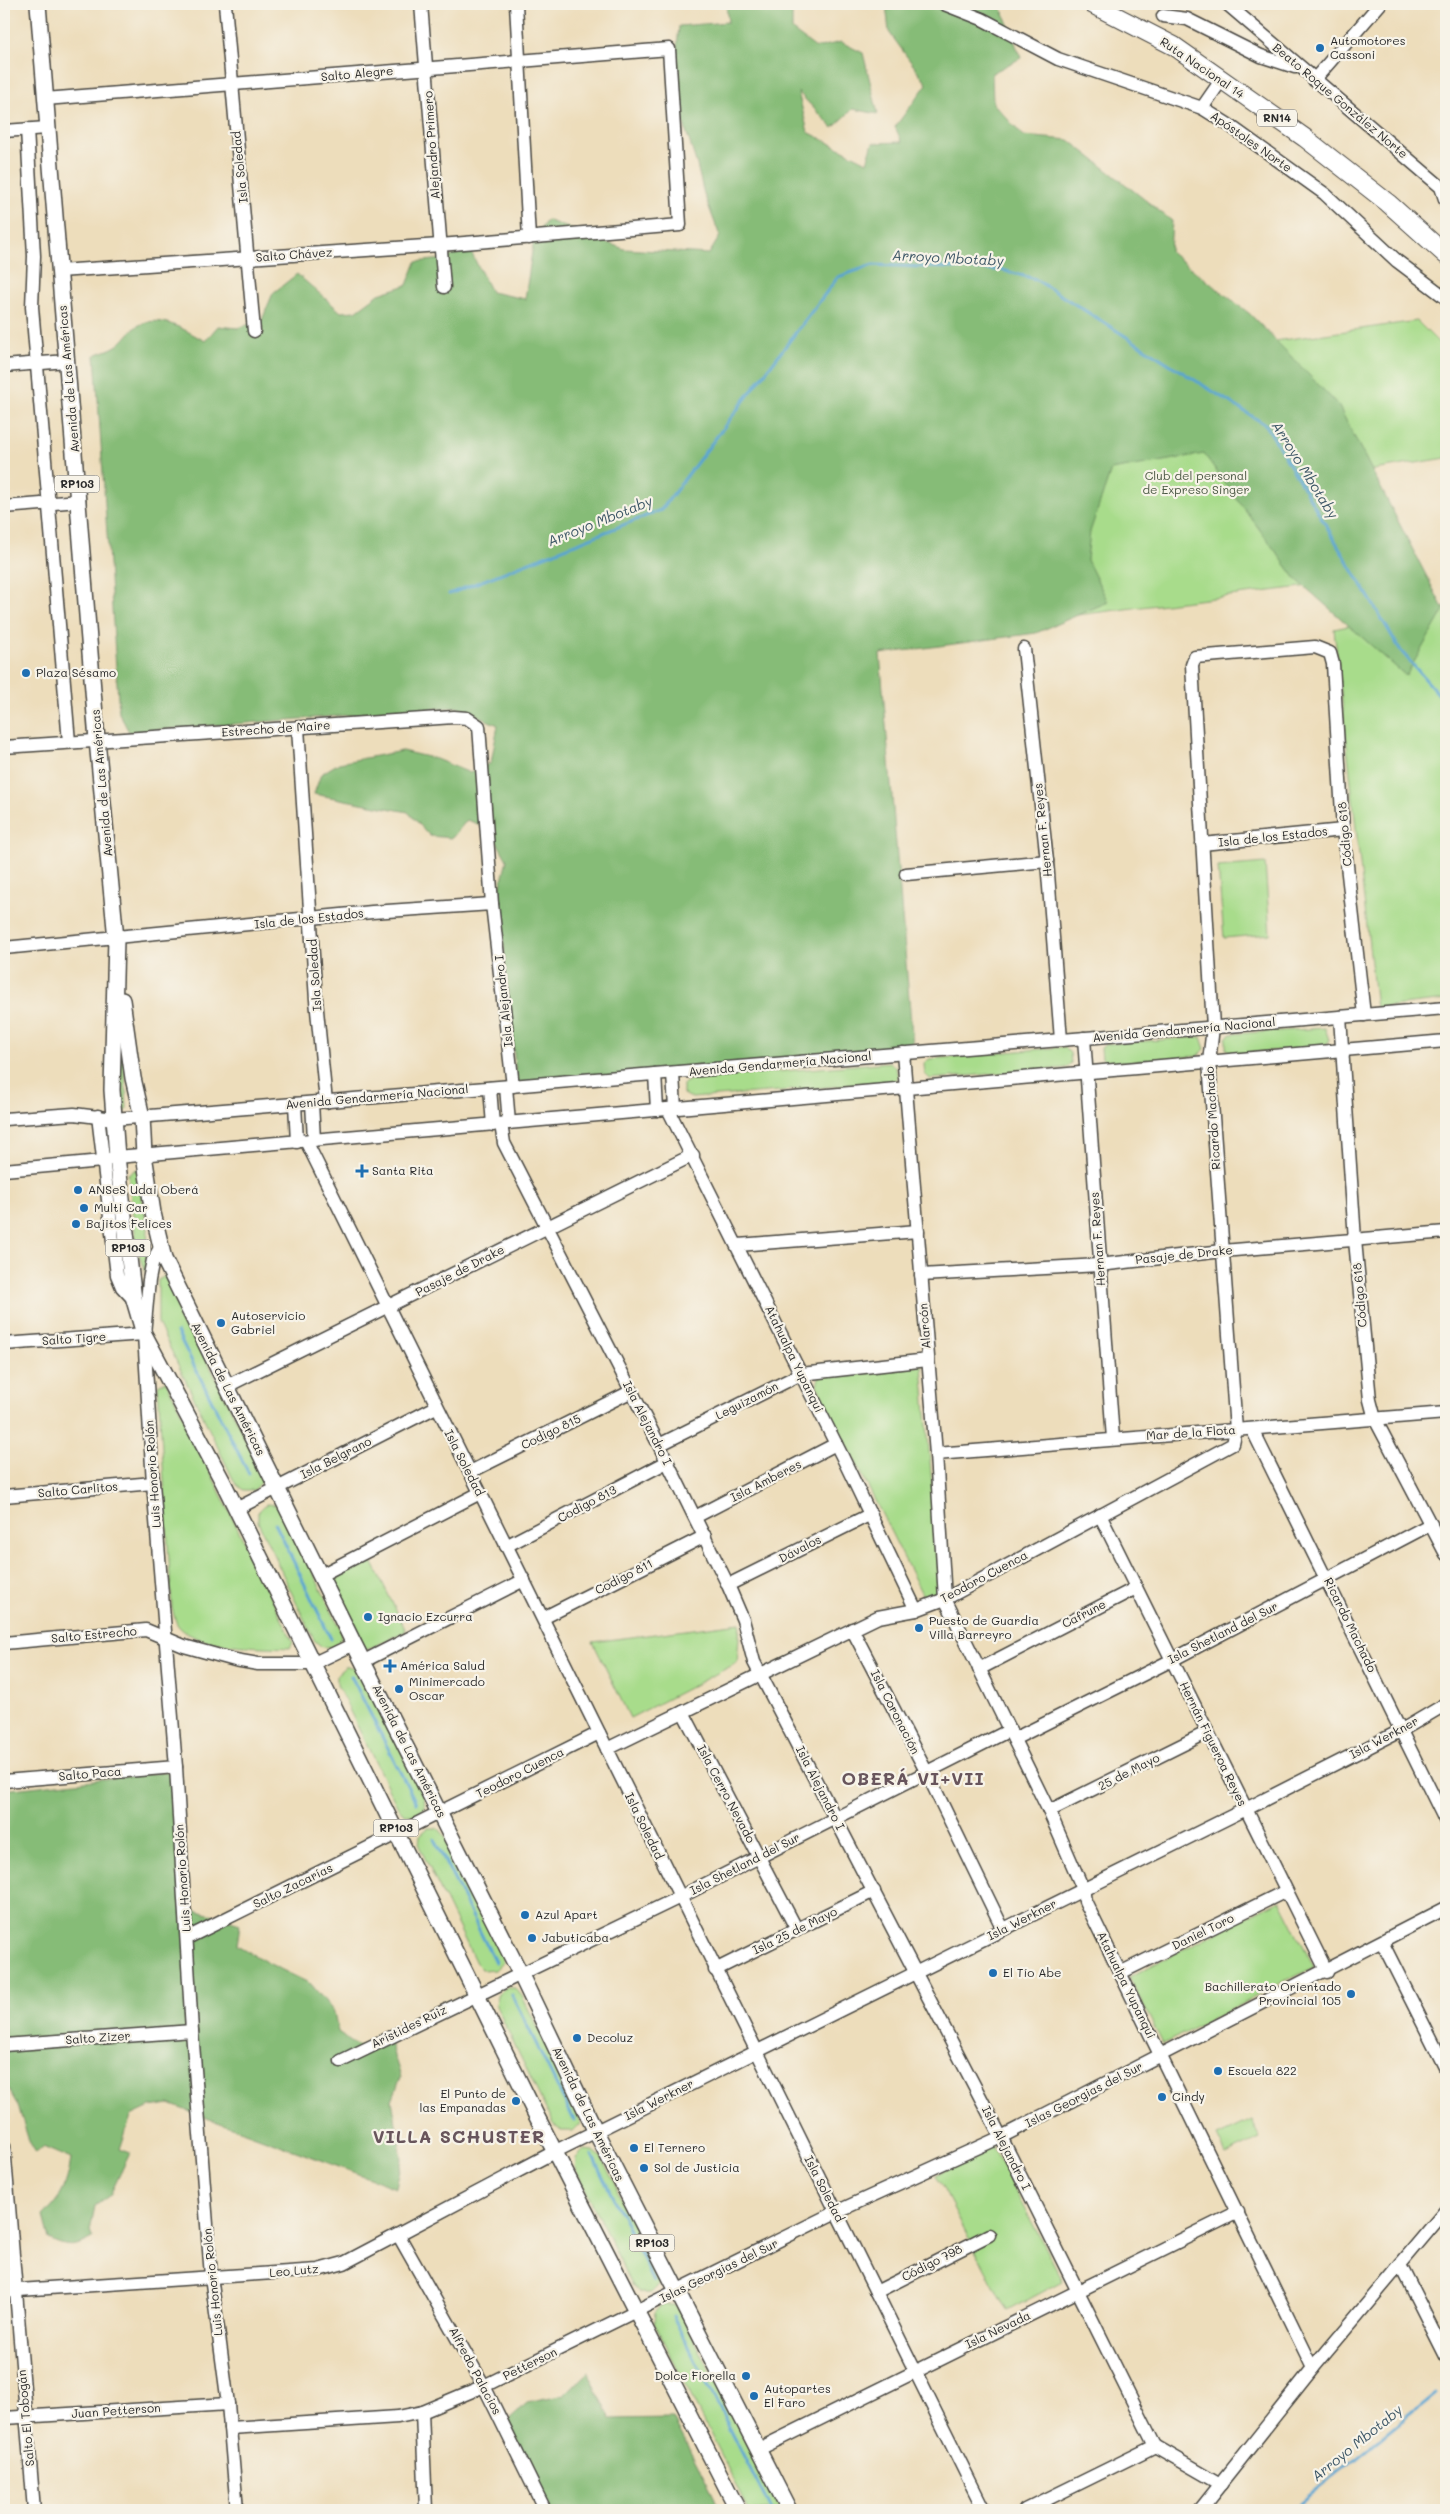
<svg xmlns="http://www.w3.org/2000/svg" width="1450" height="2514" font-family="Mali,sans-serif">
	<rect width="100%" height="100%" fill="#f7f3e8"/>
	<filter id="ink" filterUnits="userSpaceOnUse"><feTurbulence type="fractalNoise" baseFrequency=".02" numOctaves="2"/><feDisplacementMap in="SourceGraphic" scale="10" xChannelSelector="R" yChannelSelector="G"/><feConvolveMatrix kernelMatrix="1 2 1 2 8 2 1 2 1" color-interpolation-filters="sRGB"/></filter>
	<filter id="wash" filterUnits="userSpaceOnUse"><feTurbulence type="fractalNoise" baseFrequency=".0096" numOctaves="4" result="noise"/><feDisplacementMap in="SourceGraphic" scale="20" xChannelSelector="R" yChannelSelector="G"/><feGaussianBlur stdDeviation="1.12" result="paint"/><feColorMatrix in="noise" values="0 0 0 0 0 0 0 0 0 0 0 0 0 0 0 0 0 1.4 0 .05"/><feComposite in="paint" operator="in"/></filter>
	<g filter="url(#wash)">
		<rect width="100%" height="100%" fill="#edddbb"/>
		<g fill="#a8dc8b" stroke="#6a845b">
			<polygon points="1417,321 1446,350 1446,458 1313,480 1326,584 1021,622 1091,367"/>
			<polygon points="1446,606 1446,1000 1376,1008 1334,629"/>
			<polygon points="1265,863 1270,934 1224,938 1218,867"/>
			<polygon points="1325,1028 1329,1040 1323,1047 1232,1054 1226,1049 1226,1038 1231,1034"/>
			<polygon points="1201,1037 1205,1049 1198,1056 1107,1063 1102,1058 1101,1048 1106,1044"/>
			<polygon points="123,1039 127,1109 122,1113 119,1067"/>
			<polygon points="1064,1047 1070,1053 1071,1063 1066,1068 930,1079 925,1074 924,1064 929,1059"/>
			<polygon points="890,1062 896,1068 898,1077 892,1082 692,1098 683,1094 683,1084 692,1079"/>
			<polygon points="137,1169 148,1229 145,1273 137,1249 128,1174"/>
			<polygon points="165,1276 177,1305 184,1313 261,1471 262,1482 254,1490 243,1490 235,1483 158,1323 158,1280"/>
			<polygon points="922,1366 941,1592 924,1598 817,1385 820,1374"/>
			<path d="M166,1381L293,1642L290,1648C263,1646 193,1649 177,1624C175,1620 174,1614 172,1609L158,1385Z"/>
			<polygon points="266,1504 276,1505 284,1513 340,1628 341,1639 333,1647 322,1647 314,1640 258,1522 258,1512"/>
			<polygon points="370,1557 406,1631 364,1651 328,1578"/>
			<polygon points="740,1623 737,1663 630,1718 593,1642"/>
			<polygon points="345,1667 356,1667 363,1675 424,1796 425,1807 417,1815 406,1815 398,1808 337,1685 337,1674"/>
			<polygon points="428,1828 438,1828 445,1836 502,1951 503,1962 495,1970 484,1971 476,1963 419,1846 420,1835"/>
			<polygon points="1280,1900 1314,1967 1163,2044 1129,1977"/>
			<polygon points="505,1988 515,1988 522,1996 579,2112 580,2123 572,2131 561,2131 553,2124 496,2006 497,1995"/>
			<polygon points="1251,2120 1260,2139 1226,2155 1217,2136"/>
			<polygon points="991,2145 1063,2281 1007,2311 936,2175"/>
			<polygon points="584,2150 594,2151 602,2158 658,2274 659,2285 651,2293 640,2293 632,2286 575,2168 576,2158"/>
			<polygon points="662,2305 673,2305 681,2313 781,2510 749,2510 654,2323 655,2313"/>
		</g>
		<g fill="#86bc77" stroke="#587451">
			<path d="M726,4H792V30L816,48L841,42L863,53L878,114L853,109L833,128L798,92L808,132L867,162L873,143L902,142L895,127L927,84L889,32L886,4H1000L1021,58L992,73L993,103L1023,136L1069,140L1172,221L1170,252L1250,314L1338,405L1444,610L1406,676L1296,579L1204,454L1111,470L1090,532L1087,560L1108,602L1036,633L880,654L913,1046L517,1088L499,893L507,860L489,828L467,820L452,838L430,836L408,812L314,794L321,774L339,763L402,751L436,759L470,773L491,763L498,725L457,707L129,732L119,713L95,355C101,352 110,350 116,346C123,342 128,333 136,327C158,312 185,330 205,341L218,326L238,328L262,320L273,293L297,274L341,312L356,311L379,294L407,285L416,262L443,259L470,250L491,292L525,299L534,238L547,220L624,249L709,254L720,236L704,194L697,165L682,118L674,78L679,26L728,22Z"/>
			<path d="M175,1771L189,1908L240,1924L237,1945L268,1963L311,1984L334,2012L338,2032L358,2046L390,2043L401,2077L392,2100L402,2159L396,2188L169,2104L150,2107L131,2116L120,2149L130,2153L110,2195L95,2206L90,2231L93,2238C75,2248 67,2248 49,2239L43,2216C62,2197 67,2185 71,2159L43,2147L36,2153L29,2141L18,2106L4,2081V1790Z"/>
			<polygon points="588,2372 611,2419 673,2418 721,2510 551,2510 507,2421 527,2403 564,2395"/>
		</g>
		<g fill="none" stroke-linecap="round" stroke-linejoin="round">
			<g stroke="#58a4d1" stroke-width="3">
				<polyline points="449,594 661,510 838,277 873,265 1002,270 1035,279 1266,425 1401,651 1446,703"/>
				<polyline points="177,1332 249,1474"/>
				<polyline points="275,1523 331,1639"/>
				<polyline points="351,1676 416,1803"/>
				<polyline points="434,1839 495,1962"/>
				<polyline points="512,1995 574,2120"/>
				<polyline points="592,2155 654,2281"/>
				<polyline points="673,2316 771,2510"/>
				<polyline points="1292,2510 1436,2393"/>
			</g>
		</g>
	</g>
	<g filter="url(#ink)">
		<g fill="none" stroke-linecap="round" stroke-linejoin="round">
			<g stroke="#484641" stroke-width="15">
				<g id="minor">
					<polyline points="225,4 254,331"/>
					<polyline points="421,4 444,287"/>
					<polyline points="516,4 529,238"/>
					<polyline points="944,4 982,19 1058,59 1202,108 1229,125 1325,194 1397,261 1446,298"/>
					<polyline points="1227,4 1441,187 1446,202"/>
					<polyline points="1163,16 1187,19 1261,56 1295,67"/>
					<polyline points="1314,80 1380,4"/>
					<polyline points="45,99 669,49 680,225 440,245 59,271"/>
					<polyline points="1202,108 1222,79"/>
					<polyline points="27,129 34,256 32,307 69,742"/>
					<polyline points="4,131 47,128"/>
					<polyline points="4,366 67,361"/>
					<polyline points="4,507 79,501"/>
					<polyline points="1024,649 1047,861 1061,1040"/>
					<polyline points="298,728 316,1000 326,1102"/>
					<polyline points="4,747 454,717 467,718 479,726 492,904"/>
					<polyline points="1202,844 1343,830"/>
					<polyline points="906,874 1047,861"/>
					<polyline points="4,948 372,912 492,904 513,1086"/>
					<polyline points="1340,1017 1355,1240 1370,1400 1375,1419 1446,1554"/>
					<polyline points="1084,1038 1113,1439"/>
					<polyline points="903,1053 936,1454 945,1599 1049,1811 1083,1889 1085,1901 1313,2368"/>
					<polyline points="673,1073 675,1109"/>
					<polyline points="655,1074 657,1110"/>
					<polyline points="506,1087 509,1123"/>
					<polyline points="490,1088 493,1125"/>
					<polyline points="312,1103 314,1140"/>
					<polyline points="295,1104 297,1142"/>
					<polyline points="668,1109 841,1454 916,1610"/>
					<polyline points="98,1116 117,1275 122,1287 137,1303"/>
					<polyline points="4,1119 74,1114 114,1119 1446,1008"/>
					<polyline points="501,1124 504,1143 659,1445 728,1585 743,1620 754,1662 1001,2137 1155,2446"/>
					<path d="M306,1141C531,1598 758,2054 984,2510"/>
					<polyline points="4,1170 102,1161 117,1157 1446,1041"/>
					<polyline points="738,1245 918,1231"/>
					<polyline points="160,1248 153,1260 149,1280 144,1334 153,1483 176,1767 192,2031 211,2276 228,2404 237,2510"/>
					<polyline points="921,1275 1099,1265 1223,1251 1446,1232"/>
					<polyline points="4,1344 144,1334"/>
					<polyline points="227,1386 693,1155"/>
					<polyline points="1252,1429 1446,1822"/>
					<polyline points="659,1445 801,1374 928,1360"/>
					<polyline points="936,1454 1446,1413"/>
					<polyline points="470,1472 632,1391"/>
					<polyline points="4,1496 153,1483"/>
					<polyline points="236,1509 436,1407"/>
					<polyline points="1100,1515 1327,1972"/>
					<polyline points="695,1517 836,1444"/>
					<polyline points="506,1546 667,1462"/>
					<polyline points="321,1575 480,1493"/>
					<polyline points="728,1585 871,1514"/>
					<polyline points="543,1618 705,1536"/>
					<polyline points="852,1629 927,1773 1003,1929"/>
					<polyline points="4,1643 146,1630 184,1646 235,1660 258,1664 312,1664 354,1644"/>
					<polyline points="364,1661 524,1580"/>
					<polyline points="979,1669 1136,1588"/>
					<polyline points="683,1712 797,1930"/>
					<polyline points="1014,1739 1172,1660 1431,1524"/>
					<polyline points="607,1749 878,1617 916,1610 945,1599 1233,1444 1236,1430 1209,1062 1213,1027 1192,665 1195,657 1315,647 1330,653 1333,664 1343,830 1364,1015"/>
					<polyline points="4,1781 176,1767"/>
					<polyline points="1049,1811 1208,1732"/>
					<polyline points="187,1938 599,1733"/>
					<polyline points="1382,1942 1446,2069"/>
					<polyline points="715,1970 874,1891"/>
					<polyline points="1120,1973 1286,1891"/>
					<polyline points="4,2045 192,2031"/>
					<polyline points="341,2061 678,1898 1010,1730"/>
					<polyline points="4,2146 34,2510"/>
					<polyline points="399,2236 484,2386 545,2510"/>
					<polyline points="1400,2265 1446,2356"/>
					<polyline points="4,2291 318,2270 344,2263 556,2151 1246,1809 1402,1730 1446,1704"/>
					<polyline points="876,2292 989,2235"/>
					<polyline points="422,2412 426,2510"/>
					<polyline points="4,2418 228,2404"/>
					<polyline points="230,2428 398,2417 422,2412 484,2386 836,2212 1001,2137 1446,1908"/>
					<polyline points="1155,2446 1221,2484"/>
					<polyline points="759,2449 1238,2212"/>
					<polyline points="1025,2510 1155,2446"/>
					<polyline points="1200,2510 1313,2368 1446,2210"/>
				</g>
			</g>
			<g stroke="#484641" stroke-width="18">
				<g id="major">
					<polyline points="38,4 97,740 116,939 112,1090 117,1157 134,1300 144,1334 223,1482 536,2115 738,2510"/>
					<polyline points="122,1000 133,1078 142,1117 144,1155 153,1213 164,1259 354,1644 520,1973 596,2132 789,2510"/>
				</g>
			</g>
			<g stroke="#484641" stroke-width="20">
				<polyline id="highway" points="1092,4 1174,46 1305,138 1388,203 1446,255"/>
			</g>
			<use href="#minor" stroke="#fff" stroke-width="12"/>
			<use href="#major" stroke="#fff" stroke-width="15"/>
			<use href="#highway" stroke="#fff" stroke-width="18"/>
		</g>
	</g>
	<g fill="#1f6fb2" stroke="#f7f3e8" stroke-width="2">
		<circle cx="1320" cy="48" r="5"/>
		<circle cx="26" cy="673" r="5"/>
		<path d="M359.5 1163.5h5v5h5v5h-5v5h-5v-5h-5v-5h5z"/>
		<circle cx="78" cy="1190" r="5"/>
		<circle cx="84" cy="1208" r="5"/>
		<circle cx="76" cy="1224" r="5"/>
		<circle cx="221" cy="1323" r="5"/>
		<circle cx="368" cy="1617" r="5"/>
		<circle cx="919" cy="1628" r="5"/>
		<path d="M387.5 1658.5h5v5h5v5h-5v5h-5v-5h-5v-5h5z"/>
		<circle cx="399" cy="1689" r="5"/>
		<circle cx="525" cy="1915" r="5"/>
		<circle cx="532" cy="1938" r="5"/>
		<circle cx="993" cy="1973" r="5"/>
		<circle cx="1351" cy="1994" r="5"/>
		<circle cx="577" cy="2038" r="5"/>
		<circle cx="1218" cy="2071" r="5"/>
		<circle cx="1162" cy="2097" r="5"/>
		<circle cx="516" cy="2101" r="5"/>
		<circle cx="634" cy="2148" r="5"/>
		<circle cx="644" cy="2168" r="5"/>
		<circle cx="746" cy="2376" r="5"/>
		<circle cx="754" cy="2396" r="5"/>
	</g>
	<g text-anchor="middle" stroke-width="4.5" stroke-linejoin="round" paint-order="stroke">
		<g fill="#f7f3e8" stroke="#686764" stroke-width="1">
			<rect x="1257" y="109.5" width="40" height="17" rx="4"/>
			<rect x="54.5" y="475.5" width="45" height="17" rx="4"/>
			<rect x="105.5" y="1239.5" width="45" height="17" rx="4"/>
			<rect x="373.5" y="1819.5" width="45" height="17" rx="4"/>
			<rect x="629.5" y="2234.5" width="45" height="17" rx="4"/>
		</g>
		<g font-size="11" font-weight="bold" fill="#2b2b2b">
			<text x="1277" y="122">RN14</text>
			<text x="77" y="488">RP103</text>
			<text x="128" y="1252">RP103</text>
			<text x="396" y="1832">RP103</text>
			<text x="652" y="2247">RP103</text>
		</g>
		<g font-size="12" fill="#2b2b2b" stroke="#f7f3e8" text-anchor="start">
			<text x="1330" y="45">Automotores<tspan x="1330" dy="14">Cassoni</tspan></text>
			<text x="36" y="677">Plaza Sésamo</text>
			<text x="372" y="1175">Santa Rita</text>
			<text x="88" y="1194">ANSeS Udai Oberá</text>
			<text x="94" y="1212">Multi Car</text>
			<text x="86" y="1228">Bajitos Felices</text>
			<text x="231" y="1320">Autoservicio<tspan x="231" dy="14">Gabriel</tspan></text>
			<text x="378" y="1621">Ignacio Ezcurra</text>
			<text x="929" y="1625">Puesto de Guardia<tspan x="929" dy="14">Villa Barreyro</tspan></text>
			<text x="400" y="1670">América Salud</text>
			<text x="409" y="1686">Minimercado<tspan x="409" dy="14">Oscar</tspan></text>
			<text x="535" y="1919">Azul Apart</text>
			<text x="542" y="1942">Jabuticaba</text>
			<text x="1003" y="1977">El Tío Abe</text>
			<text x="1341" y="1991" text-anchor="end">Bachillerato Orientado<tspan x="1341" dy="14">Provincial 105</tspan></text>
			<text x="587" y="2042">Decoluz</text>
			<text x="1228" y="2075">Escuela 822</text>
			<text x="506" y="2098" text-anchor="end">El Punto de<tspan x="506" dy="14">las Empanadas</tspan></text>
			<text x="1172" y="2101">Cindy</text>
			<text x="644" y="2152">El Ternero</text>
			<text x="654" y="2172">Sol de Justicia</text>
			<text x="736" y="2380" text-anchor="end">Dolce Fiorella</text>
			<text x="764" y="2393">Autopartes<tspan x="764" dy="14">El Faro</tspan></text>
		</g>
		<g font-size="12" fill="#2b2b2b" stroke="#f7f3e8">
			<text transform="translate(1202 68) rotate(34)" y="4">Ruta Nacional 14</text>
			<text transform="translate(357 74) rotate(-5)" y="4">Salto Alegre</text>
			<text transform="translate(1340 101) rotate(40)" y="4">Beato Roque González Norte</text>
			<text transform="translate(1251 142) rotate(35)" y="4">Apóstoles Norte</text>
			<text transform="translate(432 145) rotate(-94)" y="4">Alejandro Primero</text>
			<text transform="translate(240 167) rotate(-96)" y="4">Isla Soledad</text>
			<text transform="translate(294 255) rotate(-4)" y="4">Salto Chávez</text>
			<text transform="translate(69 379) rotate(-95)" y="4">Avenida de Las Américas</text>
			<text transform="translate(276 729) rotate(-4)" y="4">Estrecho de Maire</text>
			<text transform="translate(102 783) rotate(-95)" y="4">Avenida de Las Américas</text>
			<text transform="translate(1043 830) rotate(-96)" y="4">Hernan F. Reyes</text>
			<text transform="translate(1345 834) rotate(-95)" y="4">Código 618</text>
			<text transform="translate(1273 837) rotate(-6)" y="4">Isla de los Estados</text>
			<text transform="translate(309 919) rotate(-6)" y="4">Isla de los Estados</text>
			<text transform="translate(315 975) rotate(-94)" y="4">Isla Soledad</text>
			<text transform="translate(504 1001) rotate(-96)" y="4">Isla Alejandro I</text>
			<text transform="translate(1184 1030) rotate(-5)" y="4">Avenida Gendarmería Nacional</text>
			<text transform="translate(780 1064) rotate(-5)" y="4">Avenida Gendarmería Nacional</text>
			<text transform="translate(377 1097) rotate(-5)" y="4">Avenida Gendarmería Nacional</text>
			<text transform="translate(1213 1118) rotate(-94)" y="4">Ricardo Machado</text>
			<text transform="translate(1098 1239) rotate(-94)" y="4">Hernan F. Reyes</text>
			<text transform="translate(1184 1255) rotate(-6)" y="4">Pasaje de Drake</text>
			<text transform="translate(460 1271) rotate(-27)" y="4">Pasaje de Drake</text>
			<text transform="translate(1360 1295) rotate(-95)" y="4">Código 618</text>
			<text transform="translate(925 1326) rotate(-94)" y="4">Alarcón</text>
			<text transform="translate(74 1339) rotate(-4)" y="4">Salto Tigre</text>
			<text transform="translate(794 1359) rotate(64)" y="4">Atahualpa Yupanqui</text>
			<text transform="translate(228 1389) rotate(63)" y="4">Avenida de Las Américas</text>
			<text transform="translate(747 1401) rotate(-27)" y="4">Leguizamón</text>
			<text transform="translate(647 1423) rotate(63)" y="4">Isla Alejandro I</text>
			<text transform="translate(551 1432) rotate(-26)" y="4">Codigo 815</text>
			<text transform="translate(1191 1433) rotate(-4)" y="4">Mar de la Flota</text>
			<text transform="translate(336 1458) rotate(-27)" y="4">Isla Belgrano</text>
			<text transform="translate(464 1463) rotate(63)" y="4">Isla Soledad</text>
			<text transform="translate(153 1474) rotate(-94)" y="4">Luis Honorio Rolón</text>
			<text transform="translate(766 1481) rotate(-27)" y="4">Isla Amberes</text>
			<text transform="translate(78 1490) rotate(-5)" y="4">Salto Carlitos</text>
			<text transform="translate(587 1504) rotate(-28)" y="4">Codigo 813</text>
			<text transform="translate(800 1549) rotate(-27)" y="4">Dávalos</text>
			<text transform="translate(624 1577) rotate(-27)" y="4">Codigo 811</text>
			<text transform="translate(984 1577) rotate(-28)" y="4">Teodoro Cuenca</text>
			<text transform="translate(1084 1614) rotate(-27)" y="4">Cafrune</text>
			<text transform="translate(1350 1625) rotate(64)" y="4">Ricardo Machado</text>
			<text transform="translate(1223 1633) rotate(-27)" y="4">Isla Shetland del Sur</text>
			<text transform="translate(94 1635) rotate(-5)" y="4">Salto Estrecho</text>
			<text transform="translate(895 1712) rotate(63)" y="4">Isla Coronación</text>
			<text transform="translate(1384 1738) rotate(-28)" y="4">Isla Werkner</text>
			<text transform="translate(1213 1744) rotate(64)" y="4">Hernán Figueroa Reyes</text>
			<text transform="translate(409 1751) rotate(63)" y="4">Avenida de Las Américas</text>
			<text transform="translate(1129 1772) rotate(-27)" y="4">25 de Mayo</text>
			<text transform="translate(520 1773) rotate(-27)" y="4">Teodoro Cuenca</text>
			<text transform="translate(90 1774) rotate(-5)" y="4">Salto Paca</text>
			<text transform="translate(820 1788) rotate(63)" y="4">Isla Alejandro I</text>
			<text transform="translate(726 1794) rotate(62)" y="4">Isla Cerro Nevado</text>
			<text transform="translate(644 1826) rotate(64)" y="4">Isla Soledad</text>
			<text transform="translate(745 1864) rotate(-27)" y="4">Isla Shetland del Sur</text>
			<text transform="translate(183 1878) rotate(-94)" y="4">Luis Honorio Rolón</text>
			<text transform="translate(293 1886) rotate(-26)" y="4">Salto Zacarías</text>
			<text transform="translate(1022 1920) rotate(-27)" y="4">Isla Werkner</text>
			<text transform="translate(795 1931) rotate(-26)" y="4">Isla 25 de Mayo</text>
			<text transform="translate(1203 1932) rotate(-26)" y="4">Daniel Toro</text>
			<text transform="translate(1126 1985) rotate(64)" y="4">Atahualpa Yupanqui</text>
			<text transform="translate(409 2027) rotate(-26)" y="4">Arístides Ruiz</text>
			<text transform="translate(98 2038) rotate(-4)" y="4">Salto Zizer</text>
			<text transform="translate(1084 2095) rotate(-27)" y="4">Islas Georgias del Sur</text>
			<text transform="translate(659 2100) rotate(-27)" y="4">Isla Werkner</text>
			<text transform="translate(588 2114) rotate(64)" y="4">Avenida de Las Américas</text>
			<text transform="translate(1006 2148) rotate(63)" y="4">Isla Alejandro I</text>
			<text transform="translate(824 2189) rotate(63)" y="4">Isla Soledad</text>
			<text transform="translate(932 2263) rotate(-27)" y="4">Código 798</text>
			<text transform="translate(294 2271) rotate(-5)" y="4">Leo Lutz</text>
			<text transform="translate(719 2271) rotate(-26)" y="4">Islas Georgias del Sur</text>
			<text transform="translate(213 2282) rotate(-96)" y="4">Luis Honorio Rolón</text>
			<text transform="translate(998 2330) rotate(-26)" y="4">Isla Nevada</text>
			<text transform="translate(530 2364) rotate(-26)" y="4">Petterson</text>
			<text transform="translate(475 2371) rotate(62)" y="4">Alfredo Palacios</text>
			<text transform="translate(116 2411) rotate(-4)" y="4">Juan Petterson</text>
			<text transform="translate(26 2418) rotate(-95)" y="4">Salto El Tobogán</text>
		</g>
		<g font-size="12" fill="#4a5743" stroke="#f7f3e8">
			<text x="1196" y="480">Club del personal<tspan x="1196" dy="14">de Expreso Singer</tspan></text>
		</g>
		<g font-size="14" font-style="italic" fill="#3b5565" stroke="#f7f3e8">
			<text transform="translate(948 258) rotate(3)" y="5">Arroyo Mbotaby</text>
			<text transform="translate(1305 470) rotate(58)" y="5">Arroyo Mbotaby</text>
			<text transform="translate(600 521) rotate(-22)" y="5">Arroyo Mbotaby</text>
			<text transform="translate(1357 2443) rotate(-39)" y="5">Arroyo Mbotaby</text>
		</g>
		<g font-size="18" font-weight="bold" letter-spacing="1" fill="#68555c" stroke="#f7f3e8">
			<text x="913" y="1785">OBERÁ VI+VII</text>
			<text x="459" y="2143">VILLA SCHUSTER</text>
		</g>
	</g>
	<rect width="1450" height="2514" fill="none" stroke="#f7f3e8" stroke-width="20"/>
</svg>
